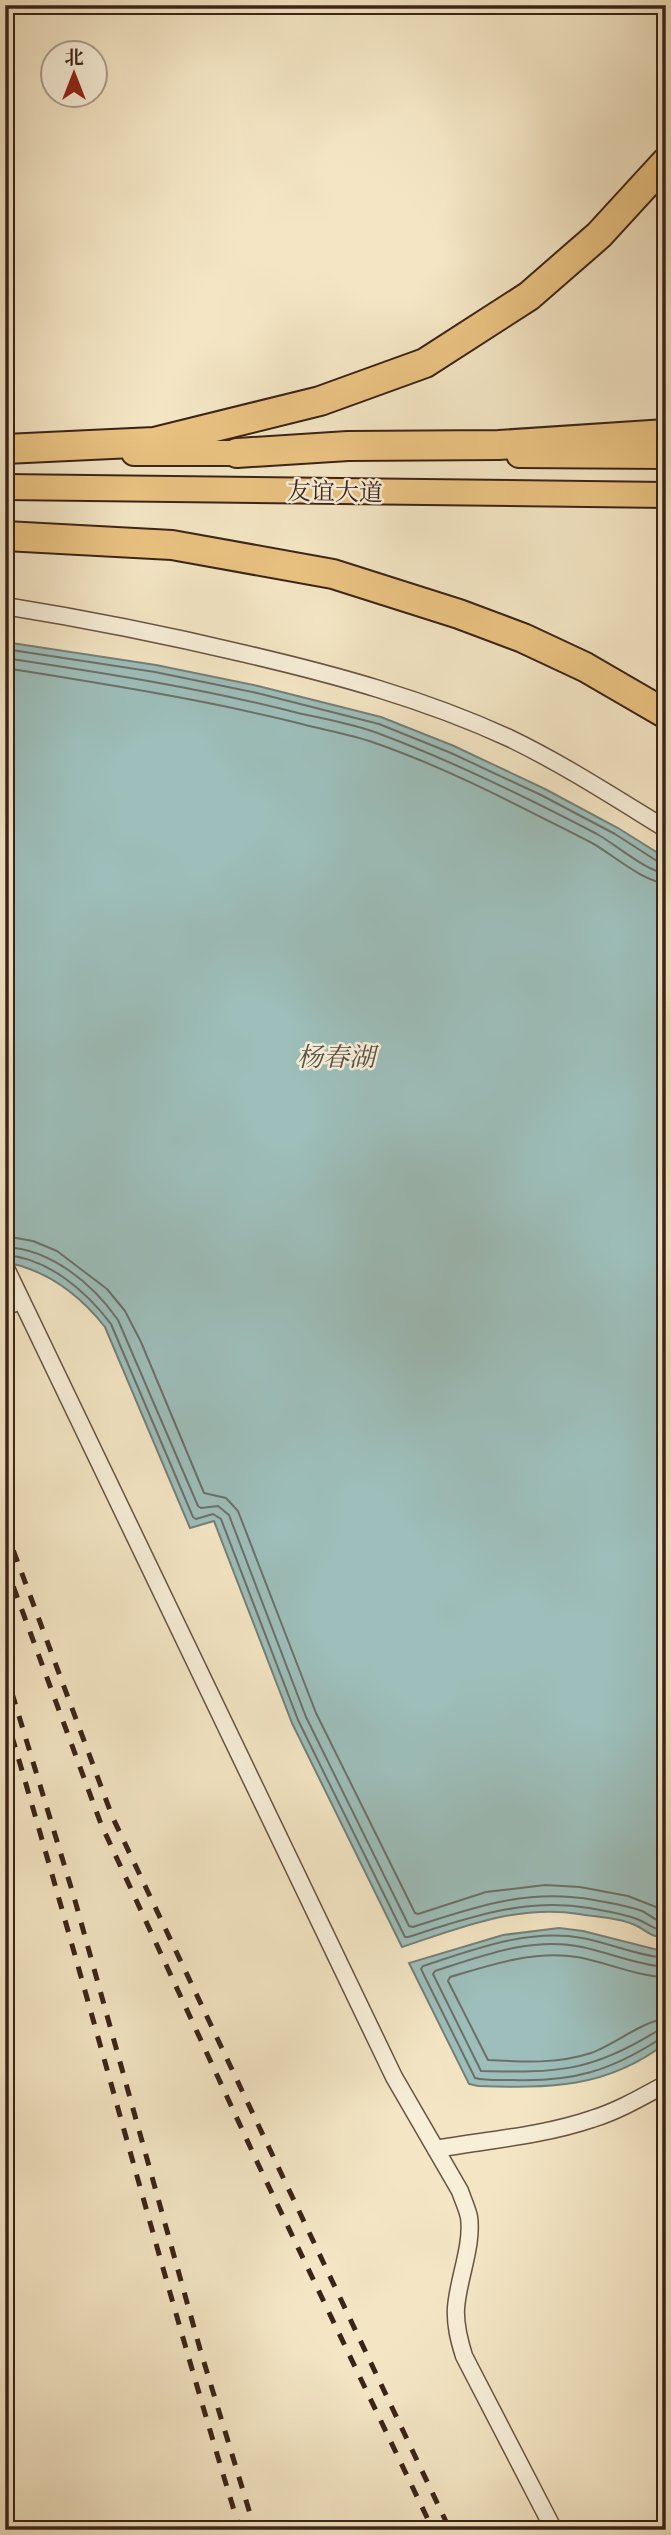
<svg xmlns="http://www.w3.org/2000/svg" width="671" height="2535" font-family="'IM FELL Double Pica','Noto Serif SC',serif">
	<rect width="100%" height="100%" fill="#f4e6c5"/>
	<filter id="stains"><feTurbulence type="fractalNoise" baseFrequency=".00286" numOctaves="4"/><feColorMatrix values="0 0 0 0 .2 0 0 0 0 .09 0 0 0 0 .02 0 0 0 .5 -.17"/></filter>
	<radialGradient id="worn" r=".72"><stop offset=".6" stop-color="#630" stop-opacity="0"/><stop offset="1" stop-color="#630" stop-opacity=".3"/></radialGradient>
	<g fill="#9dbeba" stroke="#758079" stroke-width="2">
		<path d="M5,642L156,665L258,686L381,717L454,746L545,789L618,828L666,858V1937C652,1938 649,1932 637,1926C621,1918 597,1917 579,1914C517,1904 460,1928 402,1947L292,1723L214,1521L190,1528L105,1327C79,1294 47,1270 5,1262Z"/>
		<path d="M559,1928L583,1931L666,1952V2043C606,2089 549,2088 478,2086L469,2084L409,1963L503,1935Z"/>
	</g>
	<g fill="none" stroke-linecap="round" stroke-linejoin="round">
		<g stroke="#6c7069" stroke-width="2">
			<polyline points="5,649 155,672 257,693 379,724 451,753 541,795 615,834 660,863 666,864"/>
			<path d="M5,658C104,673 201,688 298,713C325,719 354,724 380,734C455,762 526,797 597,834C615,844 647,872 666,873"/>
			<path d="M5,668C104,684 201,699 298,723C323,730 350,734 375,743C450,769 521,807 592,843C612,854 643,882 666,883"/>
			<polyline points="5,1236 33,1241 57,1251 107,1289 125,1311 141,1342 204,1493 226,1498 238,1511 316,1713 415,1913 418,1914 486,1892 545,1885 580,1887 628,1896 666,1911"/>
			<path d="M5,1247C51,1249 93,1284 118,1320L198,1506L201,1508L218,1506L229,1515L306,1717L409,1926L413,1927C475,1907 527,1888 594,1900C610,1903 626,1905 642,1911C651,1915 655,1922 666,1922"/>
			<path d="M5,1255C48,1258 86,1291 111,1324L193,1517L196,1519L213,1514L221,1519L298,1720L405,1937H408C468,1918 525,1897 589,1908C605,1911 621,1913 637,1919C648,1923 652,1930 666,1930"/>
			<path d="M666,1958C637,1956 610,1943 582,1938C528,1928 473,1950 423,1966L421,1969L475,2078C487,2081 501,2080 513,2080C573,2082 610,2071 660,2039L666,2038"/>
			<path d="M666,1967C638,1965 610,1953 582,1947C533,1936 482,1956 435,1971L433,1974L481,2071C557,2073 591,2072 657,2031L666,2029"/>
			<path d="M666,1977C635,1976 606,1962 577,1957C534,1950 490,1965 450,1977L448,1981L488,2060C523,2062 558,2064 591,2053C614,2045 644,2020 666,2019"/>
		</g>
		<g stroke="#685443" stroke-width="11">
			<polyline id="lane" points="5,1311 24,1304"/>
		</g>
		<g stroke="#685443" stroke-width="19">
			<g id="street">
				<path d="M5,606C86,619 166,635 246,654C336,675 424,699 509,738C563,764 614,797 666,829"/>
				<path d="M5,1266L394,2077L460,2191C463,2200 467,2208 469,2217C473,2246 458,2279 456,2308C455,2325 459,2340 464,2356L554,2530"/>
				<path d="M436,2149C487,2140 542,2136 592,2119C618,2111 642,2097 666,2084"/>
			</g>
		</g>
		<g stroke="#3a2318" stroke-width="28">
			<g id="primary">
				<polyline points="134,453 256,453"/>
				<polyline points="519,455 666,456"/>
				<polyline points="5,487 666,495"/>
			</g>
		</g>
		<g stroke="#3a2318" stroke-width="32">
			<g id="highway">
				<polyline points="5,449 154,442 320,401 425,363 529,296 599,235 666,162"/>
				<polyline points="237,453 348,446 499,445 666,434"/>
				<polyline points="5,536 172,545 333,574 459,614 523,638 585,667 666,714"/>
			</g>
		</g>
		<use href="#lane" stroke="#f8efd9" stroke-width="8"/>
		<use href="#street" stroke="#f8efd9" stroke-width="16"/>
		<use href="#primary" stroke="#eac382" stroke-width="24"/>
		<use href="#highway" stroke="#eac382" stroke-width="28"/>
		<g stroke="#3a2318" stroke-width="5" stroke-dasharray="12 12" stroke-linecap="butt">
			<polyline points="5,1528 112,1816 450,2530"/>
			<polyline points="5,1564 101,1824 259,2166 433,2530"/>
			<polyline points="5,1670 74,1897 200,2349 255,2530"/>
			<path d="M5,1713C86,1985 157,2259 240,2530"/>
		</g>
	</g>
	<g text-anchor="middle" stroke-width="5" stroke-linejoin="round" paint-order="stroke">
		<g font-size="24" fill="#3a2318" stroke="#f8efd9">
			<text transform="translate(335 492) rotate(1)" y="8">友谊大道</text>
		</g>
		<g font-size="26" font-style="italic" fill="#585249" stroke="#f8efd9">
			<text x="336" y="1066">杨春湖</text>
		</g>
	</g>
	<rect width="671" height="2535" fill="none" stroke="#f4e6c5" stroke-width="28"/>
	<rect x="7" y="7" width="657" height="2521" fill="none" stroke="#3a2318" stroke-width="3.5"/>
	<rect x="14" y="14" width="643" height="2507" fill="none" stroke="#3a2318" stroke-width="2"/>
	<g transform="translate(74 74)"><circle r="33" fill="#f8efd9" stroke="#ac9d8c" stroke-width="2"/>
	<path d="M0-5L12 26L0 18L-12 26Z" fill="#8f2418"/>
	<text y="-10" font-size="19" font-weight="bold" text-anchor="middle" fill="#3a2318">北</text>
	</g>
	<rect width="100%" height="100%" filter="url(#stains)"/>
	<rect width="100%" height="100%" fill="url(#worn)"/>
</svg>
